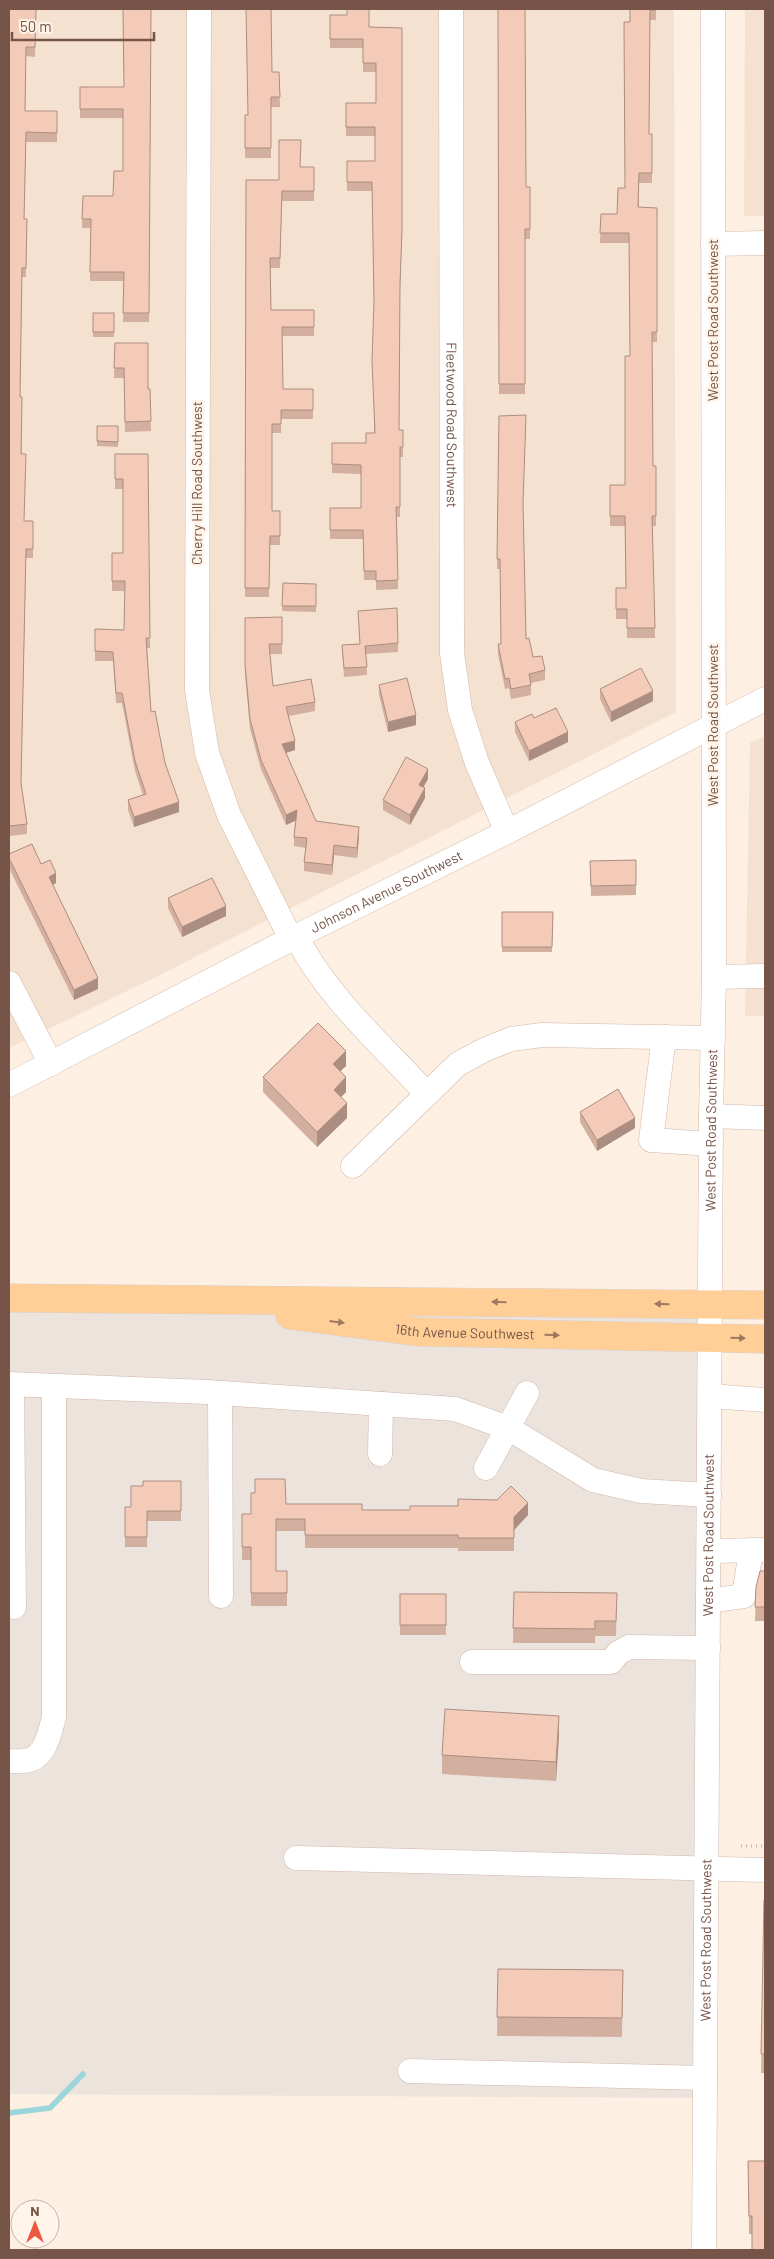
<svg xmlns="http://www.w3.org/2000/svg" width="774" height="2259" font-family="Barlow,sans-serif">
	<rect width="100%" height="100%" fill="#fdf0e2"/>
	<g fill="#f5e1d0">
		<polygon points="9,9 674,9 676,712 156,977 9,1048"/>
		<polygon points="745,9 765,9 765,216 744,216"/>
		<polygon points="765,736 765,1016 745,1016 750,743"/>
	</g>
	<polygon fill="#ece3dd" points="9,1298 711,1304 705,2098 9,2094"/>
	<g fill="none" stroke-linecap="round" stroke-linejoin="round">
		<polyline stroke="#9bd6da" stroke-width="5.5" points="9,2113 50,2108 83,2074"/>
		<g stroke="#d1b8ab" stroke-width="25">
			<g id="minor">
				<polyline points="199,9 197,690 207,753 229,815 291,939"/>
				<path id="s1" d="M451,9L452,653L460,710L477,763L507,832"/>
				<polyline points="713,244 765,243"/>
				<path d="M296,936C327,997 381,1044 427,1094"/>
				<polyline points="714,977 765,976"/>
				<polyline points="9,983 51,1064"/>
				<polyline points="664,1037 651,1140 711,1144"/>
				<path id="s2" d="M9,1085L291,939L507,832L765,699"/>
				<polyline points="711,1116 765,1118"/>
				<polyline points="353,1166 458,1064 484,1050 511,1039 542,1035 713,1038"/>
				<polyline points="9,1384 207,1392 455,1409 508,1428 593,1480 641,1491 709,1495"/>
				<polyline points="12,1385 14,1607"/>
				<polyline points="220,1393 221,1596"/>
				<polyline points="710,1396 765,1400"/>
				<polyline points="380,1454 381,1404"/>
				<polyline points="486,1468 527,1393"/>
				<polyline points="709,1551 765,1550"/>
				<polyline points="708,1601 744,1596 751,1550"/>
				<polyline points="472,1662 611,1662 618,1653 629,1647 708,1648"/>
				<path d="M9,1761C15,1761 23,1762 29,1760C46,1755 50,1732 54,1717V1386"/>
				<polyline points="296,1858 765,1870"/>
				<polyline points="410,2071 705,2078"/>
				<path id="s3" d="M704,2250L711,1116L714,977L713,9"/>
			</g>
		</g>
		<g stroke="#d9cfcb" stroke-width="29">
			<g id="major">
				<polyline points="9,1298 765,1305"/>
				<path id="s4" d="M290,1315L420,1332L765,1339"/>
			</g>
		</g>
		<polyline stroke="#d9ae9b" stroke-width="3" stroke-dasharray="1 4" stroke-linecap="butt" points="741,1846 765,1846"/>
		<use href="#minor" stroke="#fff" stroke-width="24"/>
		<use href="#major" stroke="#ffcf97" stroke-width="28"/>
	</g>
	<g fill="#d2af9e">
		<polygon points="9,9 36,9 35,57 26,56 25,111 57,111 57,142 26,142 24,219 27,219 26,277 22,277 20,397 24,521 33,521 33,558 26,558 21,785 27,824 27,834 9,836"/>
		<polygon points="109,9 151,9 149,322 123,322 124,281 90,281 91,228 82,228 83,196 113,196 123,171 123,118 80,118 80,87 124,87 123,9"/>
		<polygon points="498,9 526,187 530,187 530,239 525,239 525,394 499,394"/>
		<polygon points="630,9 656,9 656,20 650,20 649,134 652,134 652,183 639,183 639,207 657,208 657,342 652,342 653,466 656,466 656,526 652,526 655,638 627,638 627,619 616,619 616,588 626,588 625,526 610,526 610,485 625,485 630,356 629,243 600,243 601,214 617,214 625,188"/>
		<polygon points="330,15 347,15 369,27 402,28 402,240 400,293 399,430 403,430 403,457 400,457 400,517 397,517 398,589 376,590 376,580 364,580 363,539 330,539 330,508 361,508 361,474 332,473 332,443 366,443 374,433 374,304 372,191 347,191 347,161 375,161 375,136 346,136 346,127 376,103 376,72 363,72 363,48 330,48"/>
		<polygon points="272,72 279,72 280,107 271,107 271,158 245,158 245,115 248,115"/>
		<polygon points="300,167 314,167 314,201 282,201 280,268 270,268 271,310 314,310 314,336 282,336 283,389 313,389 313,419 281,419 281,433 272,433 272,511 280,511 280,545 270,545 269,597 245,597 246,180 279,180"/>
		<rect x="93" y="313" width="21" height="24"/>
		<polygon points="115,343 148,389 150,389 151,431 125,432 124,378 114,378"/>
		<polygon points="499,416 523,508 526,639 533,657 545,670 545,680 531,683 531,695 511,699 509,688 505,689 498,654 498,644 501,644 500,569 497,569"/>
		<polygon points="97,426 118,426 118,447 97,446"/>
		<polygon points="115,454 148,454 150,648 147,648 151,712 179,812 134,827 128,810 128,800 143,795 135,771 122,703 116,703 113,661 95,661 95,629 124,630 125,591 112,591 112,553 123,553 123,489 115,489"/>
		<polygon points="283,583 316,584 316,612 282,611"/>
		<polygon points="358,611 398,643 398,652 366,654 367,675 344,677 342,645 360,644"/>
		<polygon points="282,617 282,654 270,654 273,686 315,702 315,711 289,716 295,750 286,753 316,821 359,836 357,858 334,855 332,875 304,871 304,862 306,848 294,846 294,837 296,820 286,825 261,769 250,729 245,675 245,618"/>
		<polygon points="379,685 416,725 388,732 379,695"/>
		<polygon points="600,689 653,701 611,722 600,699"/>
		<polygon points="534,718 568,742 529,761 515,732 515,722"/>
		<polygon points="428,779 423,787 425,798 410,825 383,810 383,800"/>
		<polygon points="9,854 41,864 56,883 53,885 98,989 74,1000 9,868"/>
		<polygon points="636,860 636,895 591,896 590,861"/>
		<polygon points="168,898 226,916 182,937 168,908"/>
		<polygon points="502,912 553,912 552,952 502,952"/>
		<polygon points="346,1066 340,1071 346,1092 341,1097 347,1118 317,1147 263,1092 263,1077"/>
		<polygon points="580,1112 635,1128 597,1151 580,1122"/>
		<polygon points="181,1481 181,1521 147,1521 147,1547 125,1547 125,1507 131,1507 143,1486"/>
		<polygon points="286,1504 362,1510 528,1515 514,1530 514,1551 458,1551 458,1548 305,1548 305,1531 276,1531 276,1571 287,1571 287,1606 251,1606 251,1560 242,1560 242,1514 251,1514"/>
		<polygon points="765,1571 765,1621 755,1621 756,1587"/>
		<polygon points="514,1592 617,1593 616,1636 595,1636 595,1643 513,1643"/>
		<rect x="400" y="1594" width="46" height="41"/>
		<polygon points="559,1735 556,1781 442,1774 442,1755"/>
		<polygon points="765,1900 765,2073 761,2073"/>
		<polygon points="498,1969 623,1970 622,2037 497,2036"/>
		<polygon points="748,2161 765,2161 752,2234 749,2234"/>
	</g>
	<g fill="#ab8e81">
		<polygon points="653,691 653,701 611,722 611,712"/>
		<polygon points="416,715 416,725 388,732 388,722"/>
		<polygon points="568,732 568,742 529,761 529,751"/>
		<polygon points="295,741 295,750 282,754 282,744"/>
		<polygon points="428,769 428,779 419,795 419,785"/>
		<polygon points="425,788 425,798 410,825 410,815"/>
		<polygon points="179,802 179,812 134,827 134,817"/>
		<polygon points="297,810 297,820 286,825 286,815"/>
		<polygon points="359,827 359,836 357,858 357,848"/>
		<polygon points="334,845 334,855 332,875 332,865"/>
		<polygon points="56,873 56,883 49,887 49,877"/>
		<polygon points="226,906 226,916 182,937 182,927"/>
		<polygon points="98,978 98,989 74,1000 74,990"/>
		<polygon points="346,1051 346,1066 333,1078 333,1064"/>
		<polygon points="346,1077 346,1092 334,1104 334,1090"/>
		<polygon points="347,1103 347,1118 317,1147 317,1132"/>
		<polygon points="635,1118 635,1128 597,1151 597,1140"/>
		<polygon points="528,1503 528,1515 514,1530 514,1517"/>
		<polygon points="559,1716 559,1735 556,1781 556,1762"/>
	</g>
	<g fill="#f4cbb8" stroke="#ab8e81">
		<polygon points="9,9 36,9 35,47 26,47 25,111 57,111 57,133 26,132 24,219 27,219 26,268 22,268 20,397 22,397 21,454 26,454 24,521 33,521 33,549 26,549 21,783 27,824 9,826"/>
		<polygon points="123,9 151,9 149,313 123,313 124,272 90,272 91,219 82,219 83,196 113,196 114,171 123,171 123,109 80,109 80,87 124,87"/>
		<polygon points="246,9 271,9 272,72 279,72 280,97 271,97 271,148 245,148 245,115 248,115"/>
		<polygon points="347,9 369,9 369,27 402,28 402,231 400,284 399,430 403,430 403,447 400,447 400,507 396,507 398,580 376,581 376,571 364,571 363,530 330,530 330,508 361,508 361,465 332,464 332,443 366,443 366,433 375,433 372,361 374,301 372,182 347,182 347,161 375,161 375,127 346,127 346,103 376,103 376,63 363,63 363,39 330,39 330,15 347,15"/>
		<polygon points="498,9 525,9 526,187 530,187 530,229 525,229 525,384 499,384"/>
		<polygon points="630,9 656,9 656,10 650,10 649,134 652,134 652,173 639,173 638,207 657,208 657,332 652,332 653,466 656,466 656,516 652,516 655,628 627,628 627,609 616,609 616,588 626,588 625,516 610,516 610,485 625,485 625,356 630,356 629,233 600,233 601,214 617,214 618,188 625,188 624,22 630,22"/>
		<polygon points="279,140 301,140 300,167 314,167 314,191 282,191 280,258 270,258 271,310 314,310 314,327 282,327 283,389 313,389 313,410 281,410 281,424 272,424 272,511 280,511 280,536 270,536 269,588 245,588 246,180 279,180"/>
		<rect x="93" y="313" width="21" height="19"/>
		<polygon points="115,343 148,343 148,389 150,389 151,421 125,422 124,368 114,368"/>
		<polygon points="526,415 523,503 526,639 529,638 533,657 542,656 545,670 529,674 531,685 511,689 509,678 505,679 498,644 501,644 500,559 497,559 499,416"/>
		<polygon points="97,426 118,426 118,442 97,441"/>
		<polygon points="115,454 148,454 150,638 146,638 151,712 155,711 165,763 179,802 134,817 128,800 146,794 135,761 122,693 116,693 113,652 95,651 95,629 124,630 125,581 112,581 112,553 123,553 123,479 115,479"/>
		<polygon points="283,583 316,584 316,606 282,606"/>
		<polygon points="397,608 398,643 365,646 367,667 344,668 342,645 360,644 358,611"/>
		<polygon points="282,617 282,644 269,644 273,686 311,679 315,702 286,707 295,741 282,744 316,821 359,827 357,848 334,845 332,865 304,862 307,838 294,837 297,810 286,815 261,760 250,719 245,665 245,618"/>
		<polygon points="641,668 653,691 611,712 600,689"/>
		<polygon points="407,678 416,715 388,722 379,685"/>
		<polygon points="556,708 568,732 529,751 515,722 532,714 534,718"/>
		<polygon points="406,757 428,769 419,785 425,788 410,815 383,800"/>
		<polygon points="32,844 41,864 50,860 56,873 49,877 98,978 74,990 9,858 9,854"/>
		<polygon points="636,860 636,885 591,886 590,861"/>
		<polygon points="212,878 226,906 182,927 168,898"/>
		<polygon points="502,912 553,912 552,947 502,947"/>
		<polygon points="318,1023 346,1051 333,1064 346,1077 334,1090 347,1103 317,1132 263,1077"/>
		<polygon points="618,1089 635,1118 597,1140 580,1112"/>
		<polygon points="255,1479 285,1479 286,1504 362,1504 362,1510 410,1510 410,1506 458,1506 458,1499 497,1500 511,1486 528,1503 514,1517 514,1538 458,1538 458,1535 305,1535 305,1519 276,1519 276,1571 287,1571 287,1593 251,1593 251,1547 242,1547 242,1514 251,1514 251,1493 255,1493"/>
		<polygon points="143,1481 181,1481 181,1511 147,1511 147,1537 125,1537 125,1507 131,1507 131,1486 143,1486"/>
		<polygon points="760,1571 765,1571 765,1607 755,1607 756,1587"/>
		<polygon points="514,1592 617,1593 616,1621 595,1621 595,1629 513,1628"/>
		<rect x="400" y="1594" width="46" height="31"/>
		<polygon points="445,1709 559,1716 556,1762 442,1755"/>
		<polygon points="764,1900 765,1900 765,2054 761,2054"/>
		<polygon points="498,1969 623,1970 622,2018 497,2017"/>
		<polygon points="748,2161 765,2161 765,2250 752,2250 752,2216 749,2216"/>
	</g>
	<defs><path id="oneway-solid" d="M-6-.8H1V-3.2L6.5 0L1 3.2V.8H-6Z" transform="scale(1.25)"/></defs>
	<g fill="#9f795f">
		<use href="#oneway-solid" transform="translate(499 1302) rotate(-179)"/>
		<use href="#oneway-solid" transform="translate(662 1304) rotate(-179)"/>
		<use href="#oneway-solid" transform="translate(337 1322) rotate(7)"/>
		<use href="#oneway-solid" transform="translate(552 1335) rotate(1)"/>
		<use href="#oneway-solid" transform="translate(738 1338) rotate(1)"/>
	</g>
	<g text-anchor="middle" stroke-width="5" stroke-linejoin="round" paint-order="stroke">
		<g font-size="14" fill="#765447" stroke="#fff4e9">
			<text transform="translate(713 320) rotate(-90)" y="5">West Post Road Southwest</text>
			<text dy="5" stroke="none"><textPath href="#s1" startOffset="416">Fleetwood Road Southwest</textPath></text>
			<text transform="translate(197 483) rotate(-90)" y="5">Cherry Hill Road Southwest</text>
			<text transform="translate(713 725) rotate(-90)" y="5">West Post Road Southwest</text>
			<text dy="5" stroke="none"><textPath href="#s2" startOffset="424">Johnson Avenue Southwest</textPath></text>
			<text dy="5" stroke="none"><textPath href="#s3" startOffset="1120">West Post Road Southwest</textPath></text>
			<text dy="5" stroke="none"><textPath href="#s4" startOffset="176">16th Avenue Southwest</textPath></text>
			<text dy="5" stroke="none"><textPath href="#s3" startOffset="715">West Post Road Southwest</textPath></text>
			<text dy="5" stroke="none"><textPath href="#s3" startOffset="310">West Post Road Southwest</textPath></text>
		</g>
	</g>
	<rect width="774" height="2259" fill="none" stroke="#765447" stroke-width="20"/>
	<g transform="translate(35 2224)"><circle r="24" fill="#fff4e9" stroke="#c8b4a8"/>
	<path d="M0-4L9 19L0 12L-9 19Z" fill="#ee5840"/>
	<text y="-8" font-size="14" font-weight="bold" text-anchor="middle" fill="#765447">N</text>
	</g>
	<path d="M12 32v8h142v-8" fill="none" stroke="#765447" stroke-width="2.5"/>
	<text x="20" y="32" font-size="15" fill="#765447" stroke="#fff4e9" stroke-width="4" paint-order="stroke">50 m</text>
</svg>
